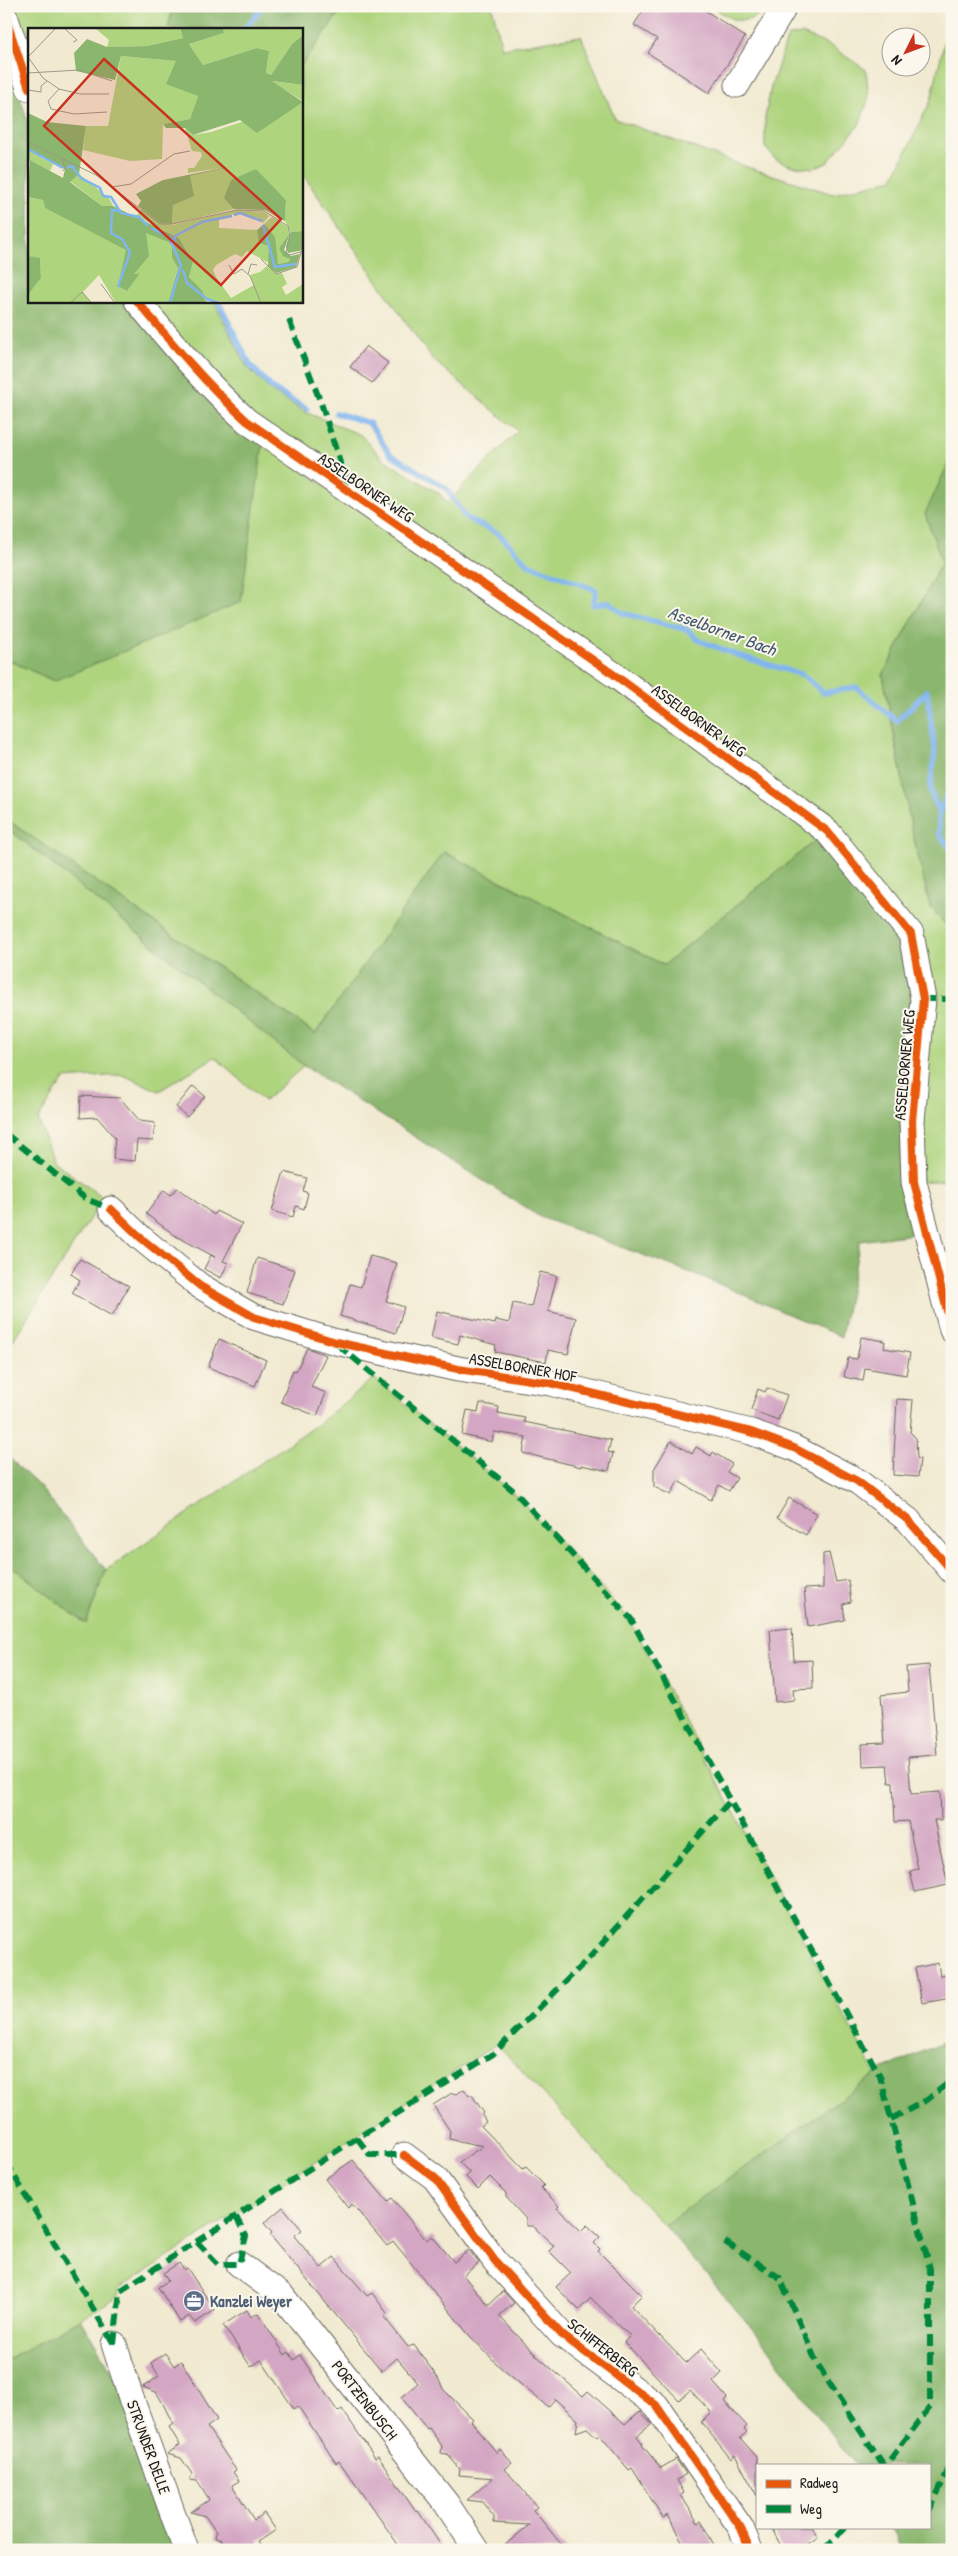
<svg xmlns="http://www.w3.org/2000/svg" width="958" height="2556" font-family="'Patrick Hand',sans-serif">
	<rect width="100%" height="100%" fill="#fbf7ec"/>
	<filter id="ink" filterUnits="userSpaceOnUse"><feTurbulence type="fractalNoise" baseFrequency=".02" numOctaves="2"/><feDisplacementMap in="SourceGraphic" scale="10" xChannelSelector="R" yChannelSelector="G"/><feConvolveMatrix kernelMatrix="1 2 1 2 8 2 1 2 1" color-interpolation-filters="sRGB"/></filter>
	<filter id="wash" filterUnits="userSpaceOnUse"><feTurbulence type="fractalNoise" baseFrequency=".0096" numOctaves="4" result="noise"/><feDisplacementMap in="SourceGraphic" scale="20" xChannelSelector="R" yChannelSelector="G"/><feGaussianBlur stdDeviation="1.12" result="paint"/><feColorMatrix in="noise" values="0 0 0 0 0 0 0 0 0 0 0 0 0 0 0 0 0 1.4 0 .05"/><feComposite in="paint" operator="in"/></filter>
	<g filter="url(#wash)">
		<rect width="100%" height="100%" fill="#f1ead1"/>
		<g fill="#aed47e" stroke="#65784d">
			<polygon points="12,6 173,6 168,29 29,29 29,69"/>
			<polygon points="344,6 492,6 502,48 581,36 615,119 747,167 833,194 893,179 931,100 952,8 952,455 926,514 942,562 883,675 911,826 930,906 952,932 952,1180 918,1182 829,828 252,417 147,301 214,301 247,367 271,391 305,412 361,435 384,460 440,494 447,503 518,431 432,359 301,172 301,66"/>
			<path d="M714,6H765C754,28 727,22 714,6Z"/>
			<polygon points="802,34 829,45 866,70 869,97 859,125 827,163 814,168 792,166 775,159 765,147 765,118 771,87 788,36"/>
			<polygon points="263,443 823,834 664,965 444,852 315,1034 6,819 6,659 54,681"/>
			<polygon points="6,827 304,1066 264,1101 215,1057 159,1091 123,1075 64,1079 38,1119 53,1161 103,1198 6,1351"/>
			<polygon points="374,1378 514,1494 562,1544 630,1620 876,2074 664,2225 497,2044 119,2289 118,2296 81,2319 6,2360 6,1562 86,1623 106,1570 319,1423"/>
		</g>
		<g fill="#8ab66d" stroke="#536944">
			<polygon points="173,6 344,6 301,66 301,29 168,29"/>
			<polygon points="6,52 29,126 29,301 128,301 263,443 241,602 54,681 6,659"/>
			<polygon points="952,455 952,932 930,906 911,826 883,675 942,562 925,514"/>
			<polygon points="6,819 315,1034 444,852 664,965 823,834 906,934 919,999 921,1233 860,1241 841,1337 705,1278 540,1217 304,1066 6,827"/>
			<polygon points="6,1455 40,1487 106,1570 86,1624 6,1562"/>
			<polygon points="952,2039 952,2550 904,2550 891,2527 929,2527 929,2465 854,2465 761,2339 664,2225 881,2070"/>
			<polygon points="81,2319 129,2401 191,2550 6,2550 6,2360"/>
		</g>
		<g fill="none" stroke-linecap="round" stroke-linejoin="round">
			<g stroke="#81b5ef" stroke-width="5.5">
				<polyline points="244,29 258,13 261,6"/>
				<polyline points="218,301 250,365 273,389 307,409"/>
				<polyline points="336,413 369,423 390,454 446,488 466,518 498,533 528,564 596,590 593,605 609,602 622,613 688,630 698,640 737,655 803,675 824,693 856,687 897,721 927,691 935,751 930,790 939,813 939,834 952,850"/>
				<polyline points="939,813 952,782"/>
			</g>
		</g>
		<g id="blocks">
			<g fill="#d3a6c3">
				<polygon points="646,6 699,6 745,37 709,93 648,53 657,39 634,25"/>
				<polygon points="366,346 388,363 372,383 350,367"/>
				<polygon points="193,1086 205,1096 187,1117 176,1107"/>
				<polygon points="81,1096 120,1098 140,1121 155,1123 153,1141 137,1140 135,1161 113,1159 115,1138 97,1117 80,1118"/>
				<polygon points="284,1172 307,1178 303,1191 308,1193 304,1209 296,1206 293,1217 272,1211"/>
				<polygon points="177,1188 214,1215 216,1211 242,1224 223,1261 228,1263 221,1278 204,1269 211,1255 215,1257 176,1236 146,1214 164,1190 171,1195"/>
				<polygon points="370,1256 397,1263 386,1301 404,1307 396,1333 340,1316 350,1284 361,1287"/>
				<polygon points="257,1258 295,1270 283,1304 247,1293"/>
				<polygon points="80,1259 129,1286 112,1316 72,1293 80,1280 71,1274"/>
				<polygon points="540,1272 557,1276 548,1311 576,1318 568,1354 548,1350 546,1362 495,1352 496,1345 460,1335 458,1344 431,1338 437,1311 495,1324 496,1320 509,1323 513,1303 531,1307"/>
				<polygon points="861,1337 885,1341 884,1348 910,1353 906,1375 865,1368 863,1381 844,1377 848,1358 857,1359"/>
				<polygon points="219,1339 266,1360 255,1386 208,1367"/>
				<polygon points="307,1348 326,1355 311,1387 326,1393 317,1416 281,1402 293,1370 296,1371"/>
				<polygon points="767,1388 787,1395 778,1420 751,1410 758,1389 765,1392"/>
				<polygon points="897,1399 913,1400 910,1432 916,1438 917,1458 920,1459 918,1477 893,1475"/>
				<polygon points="480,1403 499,1407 498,1413 525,1418 524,1422 611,1440 608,1452 613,1453 609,1471 581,1465 581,1467 523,1453 526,1437 494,1432 492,1442 462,1435 467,1410 478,1412"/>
				<polygon points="671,1441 692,1454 696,1447 711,1456 713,1452 732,1464 727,1472 737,1478 729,1491 719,1485 711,1500 678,1481 671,1495 654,1487 654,1469"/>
				<polygon points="789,1498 817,1514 806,1535 777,1518"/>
				<polygon points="829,1553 836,1582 848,1580 851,1602 843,1604 845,1620 808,1627 804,1589 823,1588 823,1554"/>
				<polygon points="792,1628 794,1661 812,1660 813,1688 793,1689 794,1700 775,1702 770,1630"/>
				<polygon points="929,1665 937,1755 908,1757 911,1794 940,1792 941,1820 934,1820 948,1885 915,1892 910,1871 918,1869 908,1821 895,1822 893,1783 889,1783 887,1765 863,1766 862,1744 885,1743 881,1695 908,1692 906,1667"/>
				<polygon points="938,1963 940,1976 952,1974 952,1998 922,2003 915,1968"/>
				<polygon points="464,2089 469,2096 471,2094 484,2113 482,2115 486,2122 481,2126 523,2169 526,2167 544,2185 541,2188 559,2206 557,2208 581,2231 587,2225 600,2237 594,2243 600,2249 598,2251 642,2295 631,2306 686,2363 701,2349 722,2373 713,2382 727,2398 724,2401 747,2426 744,2429 747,2432 740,2438 757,2457 757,2496 735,2455 731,2459 701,2422 711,2412 690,2390 679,2400 624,2342 630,2336 591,2298 579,2310 556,2287 571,2273 549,2251 554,2246 533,2226 526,2226 526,2219 506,2197 506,2193 490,2177 478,2189 466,2177 470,2173 459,2162 483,2146 449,2139 450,2131 433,2105 452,2093 457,2094"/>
				<polygon points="353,2160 388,2202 392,2198 426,2240 432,2236 454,2262 469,2250 479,2263 463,2275 488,2305 503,2291 514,2303 499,2316 537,2356 583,2396 588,2391 625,2424 640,2411 641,2412 652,2424 637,2436 643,2444 642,2445 661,2468 676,2459 686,2474 677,2480 684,2493 681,2495 698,2523 701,2521 714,2545 704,2550 686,2550 668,2515 663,2518 632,2468 629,2470 599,2434 597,2437 587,2428 576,2432 578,2420 555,2399 548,2407 500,2367 469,2335 393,2241 387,2246 352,2204 348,2208 325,2179"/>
				<polygon points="283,2207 302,2230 294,2236 321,2268 334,2257 367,2296 372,2293 387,2313 384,2317 408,2347 414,2345 438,2378 443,2389 473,2419 471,2421 497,2453 500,2449 512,2463 505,2469 537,2507 533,2510 566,2550 499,2550 529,2525 494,2523 494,2517 482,2502 467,2500 493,2478 459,2475 460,2469 447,2454 441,2453 442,2446 429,2428 427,2429 401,2397 418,2383 397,2358 382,2371 270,2235 272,2233 264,2223"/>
				<polygon points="179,2263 184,2270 187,2268 215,2310 195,2323 189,2316 180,2322 158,2287 168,2281 163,2273"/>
				<polygon points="247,2310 251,2317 258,2313 285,2355 289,2352 294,2360 300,2355 338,2412 342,2409 375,2458 378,2456 416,2512 418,2511 444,2550 402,2550 339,2461 336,2463 298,2406 294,2409 261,2360 251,2367 223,2325"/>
				<polygon points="165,2353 174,2366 181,2361 217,2420 207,2427 236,2470 233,2472 239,2481 232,2485 254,2520 264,2513 276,2530 258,2542 264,2550 228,2550 221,2540 215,2538 216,2532 205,2516 191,2512 209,2500 197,2481 190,2480 192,2474 181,2458 167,2454 180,2445 169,2427 173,2424 161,2400 156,2392 143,2387 159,2376 151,2363"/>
				<polygon points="771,2527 811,2527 818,2538 801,2550 783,2550"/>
			</g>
		</g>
	</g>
	<g filter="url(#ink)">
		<use href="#blocks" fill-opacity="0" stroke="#67645b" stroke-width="1"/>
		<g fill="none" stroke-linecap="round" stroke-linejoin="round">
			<g stroke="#67645b" stroke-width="27">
				<g id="minor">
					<polyline points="6,19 29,88"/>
					<polyline points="737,85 782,11 781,6"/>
					<path d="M137,301C172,343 207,385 247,421L616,676L827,831L911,934L923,999L912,1121L914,1182L952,1330"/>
					<polyline points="111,1209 141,1238 200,1286 254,1317 336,1342 458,1369 550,1383 751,1432 794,1448 857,1481 908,1520 952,1571"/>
					<polyline points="404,2155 435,2178 495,2261 562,2335 656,2405 741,2528 750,2550"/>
					<polyline points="239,2264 282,2296 446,2503 477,2550"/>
					<polyline points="114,2344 132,2401 186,2550"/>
				</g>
			</g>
			<use href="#minor" stroke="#fff" stroke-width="25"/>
			<g stroke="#00873e" stroke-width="6" stroke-dasharray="12 6" stroke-linecap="butt">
				<polyline points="289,320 322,406 349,491"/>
				<polyline points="923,999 952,999"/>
				<polyline points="6,1134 86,1199 111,1209"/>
				<polyline points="338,1345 515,1492 631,1619 880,2076 930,2269 930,2407 886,2465"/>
				<polyline points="891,2119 927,2100 952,2080"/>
				<polyline points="357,2138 370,2155 404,2155"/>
				<polyline points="6,2162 114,2344"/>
				<polyline points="197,2242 218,2264 239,2264 246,2236 236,2217"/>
				<polyline points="725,2242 780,2278 818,2366 883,2465"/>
				<polyline points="114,2344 120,2291 357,2138 493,2054 590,1957 730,1801"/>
				<polyline points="929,2511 952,2462"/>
				<polyline points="825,2550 845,2527"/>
			</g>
			<g stroke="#fbf7ec" stroke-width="11">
				<g id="cycleway">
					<polyline points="6,19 29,88"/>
					<path d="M137,301C172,343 207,385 247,421L616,676L827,831L911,934L923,999L912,1121L914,1182L952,1330"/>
					<polyline points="111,1209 141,1238 200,1286 254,1317 336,1342 458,1369 550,1383 751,1432 794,1448 857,1481 908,1520 952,1571"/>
					<polyline points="404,2155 435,2178 495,2261 562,2335 656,2405 741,2528 750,2550"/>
				</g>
			</g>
			<use href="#cycleway" stroke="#e8590c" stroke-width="8"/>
		</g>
	</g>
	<defs>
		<g id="office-disc" transform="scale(1.125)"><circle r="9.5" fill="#5c6f8a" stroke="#fbf7ec"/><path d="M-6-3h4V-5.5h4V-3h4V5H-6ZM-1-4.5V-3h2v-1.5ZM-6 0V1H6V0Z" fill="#fff"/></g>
	</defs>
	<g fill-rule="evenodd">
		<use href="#office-disc" x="194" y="2301"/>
	</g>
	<g text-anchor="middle" stroke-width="4" stroke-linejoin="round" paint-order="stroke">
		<g font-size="16" fill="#1c1c1c" stroke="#fbf7ec">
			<text transform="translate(366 487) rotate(34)" y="6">ASSELBORNER WEG</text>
			<text transform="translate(699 720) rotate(36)" y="6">ASSELBORNER WEG</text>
			<text transform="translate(904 1065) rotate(-85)" y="6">ASSELBORNER WEG</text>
			<text transform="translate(523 1367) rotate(10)" y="6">ASSELBORNER HOF</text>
			<text transform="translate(603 2347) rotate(38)" y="6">SCHIFFERBERG</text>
			<text transform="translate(365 2400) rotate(52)" y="6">PORTZENBUSCH</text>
			<text transform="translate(149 2447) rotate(70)" y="6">STRUNDER DELLE</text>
		</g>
		<g font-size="16" font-weight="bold" fill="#4e5e75" stroke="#fbf7ec" text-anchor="start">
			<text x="210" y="2307">Kanzlei Weyer</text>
		</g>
		<g font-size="18" font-style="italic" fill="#445970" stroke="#fbf7ec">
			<text transform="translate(722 631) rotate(20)" y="6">Asselborner Bach</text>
		</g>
	</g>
	<g transform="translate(28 28)">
		<rect width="275" height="275" fill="#f1ead1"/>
		<path d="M67,0H152L155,10L119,18L79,19L81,12ZM195,0H275V7L264,16L243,47L238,45L241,23L229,20L175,37L161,16L196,5ZM93,28L148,33L170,68L162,91L135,96L134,131L102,133L55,122L58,98H80ZM243,53L275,57V73ZM275,74V203L263,204L257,193L258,172L227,141L206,181L144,196L145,177L162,148L193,140L160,145V140H166L174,128L173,124L164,123L157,100L165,107L183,104ZM0,123L25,136L22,143L2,132L0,135ZM51,146L81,170L85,178H74L42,153ZM0,169L15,172L17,180L99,222L90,257L99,263L111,245L106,246L118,221V204L140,214L144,218V230L150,239L140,275H88L71,247L55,264L63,275H0V267L13,250L12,231L0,228ZM114,181L144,197L209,182L236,184L241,188L235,195L230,190L209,185L191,191V200L229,202L232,215L241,217L242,232L239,234L219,223L214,229L207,226L188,237L185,242L188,249L203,270L226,257L222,247L232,244L239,238L248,246L254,245L259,256L254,259L258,267L275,256V275L177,273L175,263L161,249L165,234L151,210L108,188ZM244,189L260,199L262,205L251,220L262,230L260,234L250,236L236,196Z" fill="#aed47e"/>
		<path d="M152,0H195L196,5L161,16L175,37L229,20L241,23L238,45L243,47L264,16L275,7V57L244,53L275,74L229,105L212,92L165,107L157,100H138L135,96L162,91L170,68L138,56L148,33L93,28L87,52L48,43L46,25L59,11L79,19L119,18L155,10ZM0,85L19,94L58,98L51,146L42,154L74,178H85L151,210L165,234L161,249L175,263L177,273L182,275H140L150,240L144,230V218L140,214L118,205L121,228L106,246L112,245L99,263L90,258L98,222L17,180L15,172L0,169L2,132L35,150L37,141L0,123ZM204,138L162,148L166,168L145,177L144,196L132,195L110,178L113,173L108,166L135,152ZM228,141L258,172L257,193L237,182L206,181L196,170L203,152ZM236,196L247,209L250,236L260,234L262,231L255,228L251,220L262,205L256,222L263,228L272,226L268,239L248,245L240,238L241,218L231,215L229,202ZM275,203V222L260,225L258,218L263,204ZM0,228L12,230L13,250L0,267Z" fill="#8ab66d"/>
		<path fill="none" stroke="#81b5ef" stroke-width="2.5" d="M0,121L35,140M39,140L44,138L53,150L72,160L75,168L83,169L93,185L111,189L120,198M206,187L212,185L234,193M235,197L247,239L268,236M123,200L147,212V208L174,194L204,188M142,211L153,237L142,275M155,242L159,255L179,271L190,275M90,259L102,224L94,211L83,205L84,182L92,183"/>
		<path fill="none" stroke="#9c9889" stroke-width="1" d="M36,0L49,12L45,14M0,29L15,50L31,61L52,66H81M0,29L28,0M0,45L51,42L84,53M31,61L20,73L23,81L46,86L79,84M0,62L13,64V58L19,53M0,114L68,147L132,196H144L209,182L236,183L260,198L262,205L258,225L262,227L275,223M33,129L37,140L35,143M84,159L103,156L146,126L162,123M233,231L248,246L269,239L273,224M201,237L206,246L214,241L222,248L233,275M220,246L223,236L229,237M73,256L87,275M42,275L54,264L64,275"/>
		<path fill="#c8321e" fill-opacity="0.15" stroke="#c8321e" stroke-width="2.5" d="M76,31L253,191L193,257L16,98Z"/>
		<rect width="275" height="275" fill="none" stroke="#1c1c1c" stroke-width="2.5"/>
	</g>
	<rect width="958" height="2556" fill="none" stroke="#fbf7ec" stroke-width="25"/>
	<rect x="756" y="2464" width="175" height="65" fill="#fbf7ec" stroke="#a29f99"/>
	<rect x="766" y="2480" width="25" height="8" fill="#e8590c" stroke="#a29f99"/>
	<text x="800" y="2488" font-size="15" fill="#1c1c1c">Radweg</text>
	<rect x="766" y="2505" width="25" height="8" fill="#00873e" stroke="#a29f99"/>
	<text x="800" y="2514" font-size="15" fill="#1c1c1c">Weg</text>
	<g transform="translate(906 52) rotate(228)"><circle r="24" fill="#fbf7ec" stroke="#a29f99"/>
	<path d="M0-4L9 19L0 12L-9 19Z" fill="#c8321e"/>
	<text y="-8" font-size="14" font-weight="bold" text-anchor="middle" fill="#1c1c1c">N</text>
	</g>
</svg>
